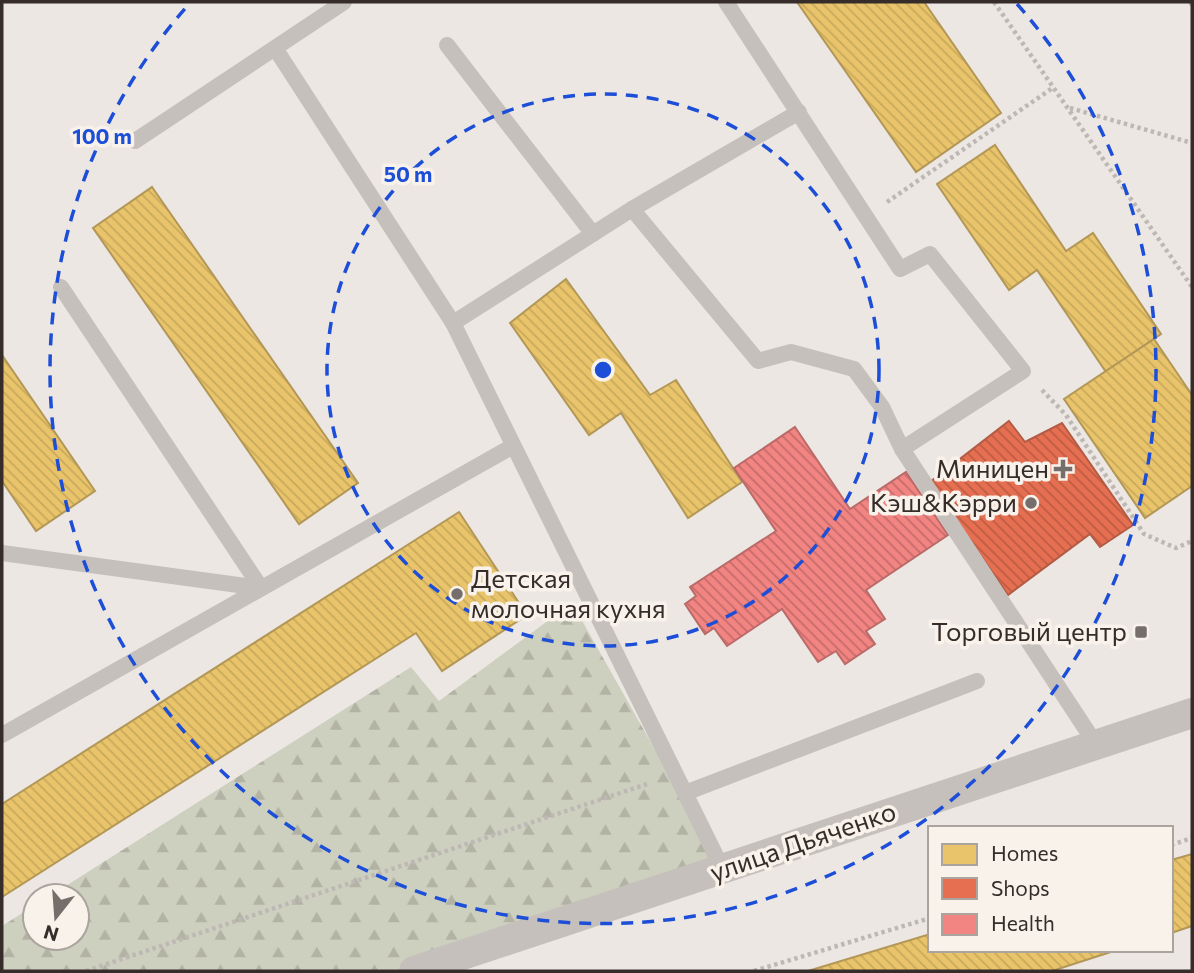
<svg xmlns="http://www.w3.org/2000/svg" width="1194" height="973" font-family="Commissioner,sans-serif">
	<defs>
		<pattern id="forest-firs" width="22" height="20" patternUnits="userSpaceOnUse" patternTransform="scale(1.75)"><rect width="22" height="20" fill="#ced0bf"/><path d="M5 1l3.5 6h-7zM16 11l3.5 6h-7z" fill="#b2b3a4"/></pattern>
		<pattern id="homes-back-hatch" width="6" height="6" patternUnits="userSpaceOnUse" patternTransform="scale(1.75)"><rect width="6" height="6" fill="#e9c46a"/><path d="M-1 5l2 2M0 0l6 6M5-1l2 2" fill="none" stroke="#c8a95c"/></pattern>
		<pattern id="shops-back-hatch" width="6" height="6" patternUnits="userSpaceOnUse" patternTransform="scale(1.75)"><rect width="6" height="6" fill="#e76f51"/><path d="M-1 5l2 2M0 0l6 6M5-1l2 2" fill="none" stroke="#bc5c43"/></pattern>
		<pattern id="health-back-hatch" width="6" height="6" patternUnits="userSpaceOnUse" patternTransform="scale(1.75)"><rect width="6" height="6" fill="#f28482"/><path d="M-1 5l2 2M0 0l6 6M5-1l2 2" fill="none" stroke="#c56c6b"/></pattern>
	</defs>
	<rect width="100%" height="100%" fill="#ece7e3"/>
	<polygon fill="url(#forest-firs)" points="572,603 723,870 414,971 2,971 2,926 35,905 35,938 77,938 77,896 50,896 411,667 439,701"/>
	<g fill="url(#homes-back-hatch)" stroke="#b39757" stroke-width="2">
		<polygon points="797,2 924,2 1001,113 916,172"/>
		<polygon points="995,145 1066,251 1093,233 1161,334 1106,372 1037,270 1009,290 937,184"/>
		<polygon points="152,187 358,483 299,524 93,228"/>
		<polygon points="566,279 650,395 676,380 742,482 688,518 621,413 589,435 510,323"/>
		<polygon points="1154,339 1192,395 1192,486 1145,518 1064,399"/>
		<polygon points="2,355 95,491 36,531 2,481"/>
		<polygon points="459,512 527,615 442,671 416,633 2,897 2,804"/>
		<polygon points="1192,854 1192,926 1171,933 1171,860"/>
		<polygon points="930,934 930,950 1117,950 1052,971 808,971"/>
	</g>
	<polygon fill="url(#shops-back-hatch)" stroke="#b25b45" stroke-width="2" points="1009,421 1025,442 1062,423 1133,525 1100,547 1090,534 1008,595 930,482"/>
	<polygon fill="url(#health-back-hatch)" stroke="#ba6a68" stroke-width="2" points="795,427 850,509 906,472 948,535 866,590 885,619 866,631 875,644 845,664 836,651 818,662 782,609 727,646 714,628 705,634 685,604 696,596 690,587 776,531 734,468"/>
	<g fill="none" stroke-linecap="round" stroke-linejoin="round">
		<g stroke="#beb8b5" stroke-width="4.5" stroke-dasharray="3.5 3.5" stroke-linecap="butt">
			<polyline points="994,2 1192,287"/>
			<polyline points="1190,2 1192,5"/>
			<polyline points="1070,108 1192,143"/>
			<polyline points="887,202 1054,87"/>
			<polyline points="1042,390 1066,415 1144,534 1176,548 1192,541"/>
			<polyline points="1171,845 1192,838"/>
			<polyline points="86,971 647,784"/>
			<polyline points="754,971 930,918"/>
		</g>
		<g stroke="#c5c0bc" stroke-width="16">
			<polyline points="726,2 900,269 930,254 1023,371 902,449"/>
			<polyline points="447,45 593,234"/>
			<polyline points="275,48 453,323"/>
			<polyline points="135,141 344,2"/>
			<polyline points="632,209 758,361 791,352 854,369 882,407 902,449 1095,743"/>
			<polyline points="61,287 261,588"/>
			<polyline points="2,553 261,588"/>
			<polyline points="2,735 513,446"/>
			<polyline points="685,793 977,681"/>
			<polyline points="723,870 453,323 632,209 799,112"/>
		</g>
		<polyline stroke="#c5c0bc" stroke-width="30" points="414,971 1192,713"/>
	</g>
	<g fill="none" stroke="#1d4ed8" stroke-width="3.5" stroke-dasharray="12 9">
		<circle cx="603" cy="370" r="276"/>
		<path d="M1017 4A553 553 0 1 1 189 4"/>
	</g>
	<g fill="#766e6b" stroke="#f8f2eb" stroke-width="2.5">
		<path d="M1059.5 458.5h7v7h7v7h-7v7h-7v-7h-7v-7h7z"/>
		<circle cx="1031" cy="503" r="7"/>
		<circle cx="457" cy="594" r="7"/>
		<rect x="1134" y="625" width="14" height="14" rx="3.5"/>
	</g>
	<g text-anchor="middle" stroke-width="7" stroke-linejoin="round" paint-order="stroke">
		<g font-size="26" fill="#362d2a" stroke="#f8f2eb" text-anchor="end">
			<text x="1049" y="478">Миницен</text>
			<text x="1017" y="512">Кэш&amp;Кэрри</text>
			<text x="471" y="588" text-anchor="start">Детская<tspan x="471" dy="30">молочная кухня</tspan></text>
			<text x="1127" y="641">Торговый центр</text>
		</g>
		<g font-size="26" fill="#362d2a" stroke="#f8f2eb">
			<text transform="translate(803 842) rotate(-19)" y="9">улица Дьяченко</text>
		</g>
	</g>
	<circle cx="603" cy="370" r="10" fill="#1d4ed8" stroke="#f8f2eb" stroke-width="3.5"/>
	<g font-size="21" text-anchor="middle" font-weight="bold" fill="#1d4ed8" stroke="#f8f2eb" stroke-width="7" stroke-linejoin="round" paint-order="stroke">
		<text x="102" y="144">100 m</text>
		<text x="408" y="182">50 m</text>
	</g>
	<rect width="1194" height="973" fill="none" stroke="#362d2a" stroke-width="7"/>
	<rect x="928" y="826" width="245" height="126" fill="#f8f2eb" stroke="#aaa39e" stroke-width="2"/>
	<rect x="942" y="844" width="35" height="21" fill="#e9c46a" stroke="#aaa39e" stroke-width="2"/>
	<text x="991" y="861" font-size="21" fill="#362d2a">Homes</text>
	<rect x="942" y="878" width="35" height="21" fill="#e76f51" stroke="#aaa39e" stroke-width="2"/>
	<text x="991" y="896" font-size="21" fill="#362d2a">Shops</text>
	<rect x="942" y="914" width="35" height="21" fill="#f28482" stroke="#aaa39e" stroke-width="2"/>
	<text x="991" y="931" font-size="21" fill="#362d2a">Health</text>
	<g transform="translate(56 917) rotate(197)"><circle r="33" fill="#f8f2eb" stroke="#aaa39e" stroke-width="2"/>
	<path d="M0-5L12 26L0 18L-12 26Z" fill="#766e6b"/>
	<text y="-10" font-size="19" font-weight="bold" text-anchor="middle" fill="#362d2a">N</text>
	</g>
</svg>
